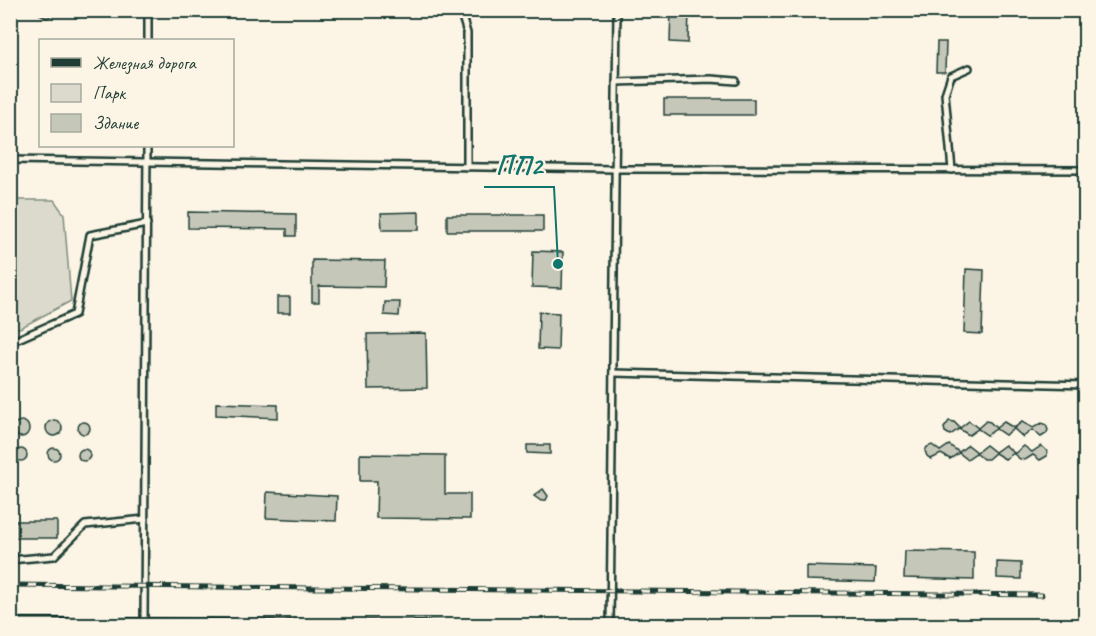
<svg xmlns="http://www.w3.org/2000/svg" width="1096" height="636" font-family="Caveat,sans-serif">
	<rect width="100%" height="100%" fill="#fcf5e5"/>
	<filter id="ink" filterUnits="userSpaceOnUse"><feTurbulence type="fractalNoise" baseFrequency=".0167" numOctaves="2"/><feDisplacementMap in="SourceGraphic" scale="12" xChannelSelector="R" yChannelSelector="G"/><feConvolveMatrix kernelMatrix="1 2 1 2 8 2 1 2 1" color-interpolation-filters="sRGB"/></filter>
	<g filter="url(#ink)">
		<polygon fill="#dcdacc" stroke="#7e8c80" stroke-width="1.5" points="11,200 54,200 64,214 71,301 20,328 11,327"/>
		<g fill="#c5c7b9" stroke="#1f3d34" stroke-width="1.5">
			<polygon points="32,10 61,10 47,18"/>
			<polygon points="63,10 92,10 78,18"/>
			<polygon points="671,10 689,10 688,43 670,42"/>
			<polygon points="937,42 946,42 945,72 936,72"/>
			<rect x="664" y="99" width="90" height="16"/>
			<polygon points="188,212 296,214 296,236 287,236 287,229 188,228"/>
			<polygon points="419,212 419,230 382,230 381,213"/>
			<rect x="447" y="215" width="96" height="16"/>
			<polygon points="533,251 563,252 562,288 532,287"/>
			<polygon points="312,260 385,261 384,287 319,286 319,302 312,302"/>
			<polygon points="966,269 984,270 982,334 964,333"/>
			<rect x="277" y="297" width="13" height="16"/>
			<polygon points="385,302 400,302 399,316 384,315"/>
			<polygon points="539,312 559,313 558,350 538,349"/>
			<polygon points="426,333 427,388 368,389 367,334"/>
			<polygon points="216,403 278,405 278,418 216,415"/>
			<circle cx="54" cy="428" r="8"/>
			<polygon points="949,421 954,422 960,428 969,421 978,428 986,421 990,422 996,428 1004,422 1014,428 1022,422 1033,428 1042,423 1046,425 1048,430 1046,434 1041,437 1032,430 1023,437 1014,429 1005,435 996,429 987,435 978,429 969,435 959,429 950,435 945,432 944,428"/>
			<circle cx="21" cy="429" r="8"/>
			<circle cx="84" cy="428" r="6"/>
			<polygon points="527,445 550,445 550,454 527,453"/>
			<polygon points="932,445 940,451 949,445 959,452 968,445 977,452 986,445 995,452 1005,445 1014,453 1005,459 995,453 988,459 983,459 976,453 967,459 959,453 950,459 941,454 931,459 927,456 925,451 927,447"/>
			<polygon points="1024,446 1032,452 1041,446 1044,448 1047,451 1047,456 1040,460 1033,455 1025,460 1020,459 1014,454"/>
			<circle cx="54" cy="454" r="6"/>
			<circle cx="21" cy="455" r="6"/>
			<circle cx="84" cy="455" r="6"/>
			<polygon points="360,454 445,455 445,494 470,494 470,519 376,518 377,481 360,481"/>
			<polygon points="543,489 548,496 546,500 541,501 534,496"/>
			<polygon points="267,492 337,496 336,521 266,518"/>
			<rect x="10" y="521" width="47" height="17"/>
			<polygon points="905,551 974,552 974,580 904,578"/>
			<polygon points="997,562 1021,563 1021,579 997,578"/>
			<polygon points="806,566 876,568 875,582 806,580"/>
		</g>
		<g fill="none" stroke-linecap="round" stroke-linejoin="round">
			<g stroke="#1f3d34" stroke-width="10">
				<g id="service">
					<polyline points="460,10 467,33 467,167"/>
					<polyline points="148,40 148,10"/>
					<polyline points="616,82 711,79 736,81"/>
					<polyline points="10,160 615,169 1086,170"/>
					<polyline points="952,170 945,94 951,76 969,68"/>
					<polyline points="10,339 18,339 75,314 90,235 147,224"/>
					<polyline points="613,373 1086,385"/>
					<polyline points="10,560 54,556 85,525 145,519"/>
					<polyline points="10,622 144,622 147,146"/>
					<polyline points="144,625 144,622 560,626"/>
					<polyline points="610,626 617,10"/>
				</g>
			</g>
			<use href="#service" stroke="#fcf5e5" stroke-width="5"/>
			<g stroke="#1f3d34" stroke-width="5">
				<polyline id="rail" points="10,585 1042,595"/>
			</g>
			<use href="#rail" stroke="#fcf5e5" stroke-width="3" stroke-dasharray="9" stroke-linecap="butt"/>
		</g>
	</g>
	<path fill="none" stroke="#0f766e" stroke-width="2" d="M558 264L554 187H484"/>
	<circle fill="#0f766e" stroke="#fcf5e5" stroke-width="2" cx="558" cy="264" r="6"/>
	<g font-size="27" text-anchor="middle" font-weight="bold" fill="#0f766e" stroke="#fcf5e5" stroke-width="4.5" stroke-linejoin="round" paint-order="stroke">
		<text x="519" y="174">ПП2</text>
	</g>
	<rect width="1096" height="636" fill="none" stroke="#fcf5e5" stroke-width="36"/>
	<rect x="18" y="18" width="1060" height="600" fill="none" stroke="#1f3d34" stroke-width="2" filter="url(#ink)"/>
	<rect x="39" y="39" width="195" height="108" fill="#fcf5e5" stroke="#a4ab9e" stroke-width="1.5"/>
	<rect x="51" y="58" width="30" height="9" fill="#1f3d34" stroke="#a4ab9e" stroke-width="1.5"/>
	<text x="93" y="69" font-size="18" fill="#1f3d34">Железная дорога</text>
	<rect x="51" y="84" width="30" height="18" fill="#dcdacc" stroke="#a4ab9e" stroke-width="1.5"/>
	<text x="93" y="99" font-size="18" fill="#1f3d34">Парк</text>
	<rect x="51" y="114" width="30" height="18" fill="#c5c7b9" stroke="#a4ab9e" stroke-width="1.5"/>
	<text x="93" y="129" font-size="18" fill="#1f3d34">Здание</text>
</svg>
